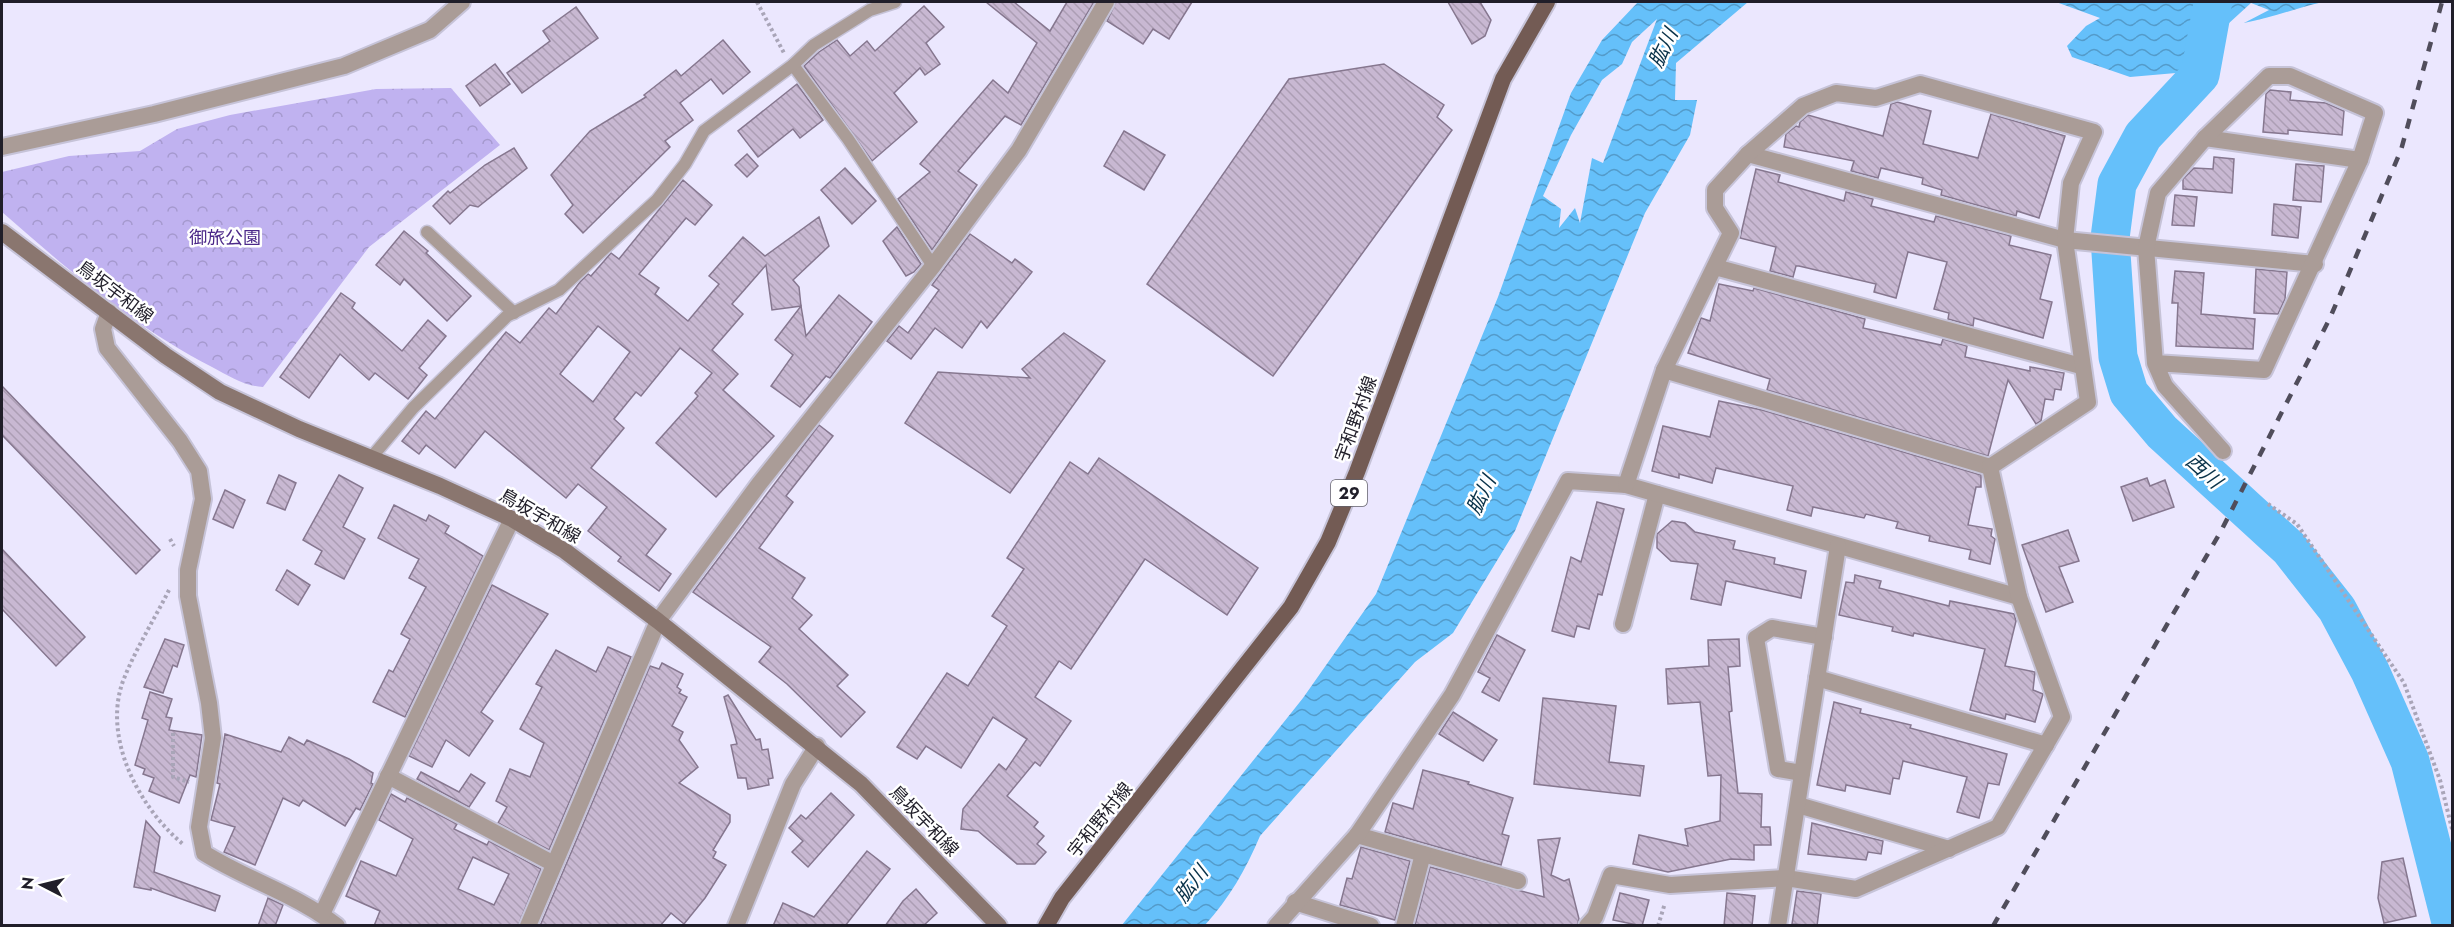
<svg xmlns="http://www.w3.org/2000/svg" width="2454" height="927" font-family="Jost,'Noto Sans JP',sans-serif">
	<defs>
		<pattern id="park-crowns" width="20" height="18" patternUnits="userSpaceOnUse" patternTransform="scale(1.5)"><rect width="20" height="18" fill="#c0b2f0"/><path d="M2 6a3 3 0 1 1 6 0M12 15a3 3 0 1 1 6 0" fill="none" stroke="#a599ce"/></pattern>
		<pattern id="water-waves" width="16" height="10" patternUnits="userSpaceOnUse" patternTransform="scale(1.5)"><rect width="16" height="10" fill="#65c0fa"/><path d="M0 5q4-4 8 0t8 0" fill="none" stroke="#539bca"/></pattern>
		<pattern id="building-back-hatch" width="6" height="6" patternUnits="userSpaceOnUse" patternTransform="scale(1.5)"><rect width="6" height="6" fill="#c8b8d2"/><path d="M-1 5l2 2M0 0l6 6M5-1l2 2" fill="none" stroke="#ac9eb4"/></pattern>
	</defs>
	<rect width="100%" height="100%" fill="#ebe7fe"/>
	<path fill="url(#park-crowns)" d="M451,88L500,145L369,247L263,387C244,386 229,376 212,367C134,327 67,269 2,212V172L69,156L140,151L177,129L230,115L376,89Z"/>
	<g fill="url(#water-waves)" fill-rule="evenodd">
		<path d="M1638,2H1748L1676,63L1675,100H1697L1690,135L1645,213L1515,531L1453,633L1415,662L1260,836C1246,869 1229,899 1205,925H1122L1303,698L1376,594L1498,297L1571,93L1602,40ZM1657,19L1603,163L1592,158L1580,223L1575,208L1559,228L1561,209L1543,196L1571,135L1602,80L1622,64L1632,42Z"/>
		<path d="M2056,2H2323C2296,8 2271,18 2244,23L2269,10L2251,3L2216,35L2210,60L2176,73L2130,77L2072,57L2067,46L2086,26L2100,18Z"/>
	</g>
	<g fill="none" stroke-linecap="round" stroke-linejoin="round">
		<polyline stroke="#65c0fa" stroke-width="39" points="2212,9 2200,75 2143,136 2117,184 2110,238 2118,357 2129,393 2162,432 2289,548 2337,609 2370,671 2410,761 2452,926"/>
	</g>
	<g fill="url(#building-back-hatch)" stroke="#86778f" stroke-width="1.5" fill-rule="evenodd">
		<polygon points="986,2 1014,2 1050,31 1067,2 1094,2 1021,125 1005,116 958,171 977,185 932,250 898,199 930,172 920,164 993,80 1008,93 1037,43"/>
		<polygon points="1116,2 1192,2 1169,39 1153,29 1143,44 1107,21"/>
		<polygon points="1448,2 1480,2 1491,20 1485,36 1472,44"/>
		<polygon points="924,6 944,27 926,43 940,64 925,75 920,68 894,93 917,122 872,161 804,66 819,52 837,40 850,56 867,41 875,51"/>
		<polygon points="576,7 598,38 522,93 507,73 550,41 543,31"/>
		<polygon points="723,40 750,72 723,94 711,79 680,103 693,120 665,141 670,147 583,233 565,214 573,205 551,175 590,131 646,97 644,95 676,70 681,76"/>
		<polygon points="495,64 510,84 480,106 466,86"/>
		<polygon points="1384,64 1444,105 1437,117 1452,130 1273,376 1147,284 1289,79"/>
		<polygon points="797,84 823,120 800,138 793,129 758,157 738,131"/>
		<polygon points="2270,90 2291,92 2290,100 2326,103 2344,111 2342,135 2288,130 2288,134 2263,132 2266,94"/>
		<polygon points="1897,102 1931,111 1923,144 1978,158 1991,114 2065,136 2039,218 2017,211 2016,216 1941,195 1942,190 1922,184 1923,178 1881,168 1878,178 1851,171 1854,161 1784,147 1786,134 1796,126 1799,127 1800,122 1808,115 1883,136 1891,104"/>
		<polygon points="1124,131 1165,155 1144,190 1104,166"/>
		<polygon points="514,148 527,168 478,207 470,205 450,224 433,206 448,191 450,193 485,165"/>
		<polygon points="747,154 758,166 747,177 735,165"/>
		<polygon points="2214,157 2234,159 2232,193 2183,189 2183,179 2194,168 2213,169"/>
		<polygon points="2296,164 2324,166 2321,202 2293,200"/>
		<polygon points="845,168 876,201 852,224 821,190"/>
		<polygon points="1756,169 1780,175 1778,182 1844,201 1846,192 1873,199 1871,206 1934,222 1936,216 2011,236 2009,245 2051,255 2040,299 2052,302 2043,338 1974,318 1973,326 1948,319 1949,313 1934,309 1947,262 1908,252 1896,298 1874,292 1876,284 1799,266 1796,266 1793,277 1770,271 1776,247 1740,238"/>
		<path d="M683,180L712,205L695,225L686,218L639,274L659,288L655,294L688,321L719,284L709,276L743,237L765,256L819,217L829,246L793,280L799,287L801,306L772,310L766,265L732,304L743,314L712,350L738,374L723,390L774,436L716,497L656,443L698,396L695,393L712,373L680,348L641,396L636,392L614,419L624,428L591,468L666,529L646,555L671,574L659,591L618,561L621,557L588,531L607,507L578,484L566,498L485,431L455,468L426,445L419,454L402,441L426,411L435,419L506,332L520,343L549,308L556,314L580,282L588,274L591,276L611,253L619,259ZM598,326L630,352L593,402L560,374Z"/>
		<polygon points="2175,195 2197,197 2194,226 2172,225"/>
		<polygon points="2274,204 2301,207 2298,238 2272,235"/>
		<polygon points="897,227 921,264 914,272 906,276 883,241"/>
		<polygon points="404,231 428,251 426,253 471,296 447,321 404,279 400,285 376,265"/>
		<polygon points="970,234 1012,263 1015,259 1032,272 987,328 981,321 962,348 935,328 911,359 887,341 899,326 908,333 939,290 932,285"/>
		<polygon points="2256,269 2287,272 2285,299 2278,314 2254,313"/>
		<polygon points="2175,271 2204,273 2201,314 2255,319 2253,349 2176,346 2178,303 2172,303"/>
		<polygon points="1719,284 1753,291 1754,288 1865,319 1863,328 1941,345 1943,339 1967,346 1965,357 2030,371 2030,367 2064,373 2061,390 2055,389 2053,400 2045,399 2041,421 2036,424 2008,380 1988,456 1767,390 1770,379 1688,353 1701,318 1710,321"/>
		<polygon points="341,293 355,303 352,308 402,351 428,320 446,336 419,368 427,375 408,399 375,373 369,380 340,354 309,398 280,377"/>
		<polygon points="839,295 872,322 830,378 826,376 800,407 771,386 793,355 775,340 801,306 806,336"/>
		<polygon points="1064,333 1105,361 1010,493 905,423 938,372 1030,378 1022,369"/>
		<polygon points="2,386 160,550 136,574 2,435"/>
		<polygon points="1719,401 1762,410 1981,475 1981,487 1976,487 1968,525 1992,529 1991,536 1995,539 1990,564 1969,559 1971,550 1929,541 1930,536 1896,528 1898,522 1866,514 1864,518 1813,507 1811,516 1787,510 1793,486 1716,468 1712,483 1679,474 1679,478 1652,471 1663,426 1710,437"/>
		<polygon points="819,425 833,436 786,496 793,502 759,548 805,578 792,598 812,615 799,629 848,675 837,686 865,712 841,737 787,684 759,662 771,647 693,592"/>
		<polygon points="1099,458 1258,568 1227,615 1145,559 1071,669 1059,661 1035,697 1071,721 1040,766 1035,762 1007,796 1038,822 1034,827 1044,836 1037,844 1046,852 1035,864 1017,864 978,831 961,829 963,809 999,764 1006,770 1027,739 993,717 961,768 926,746 917,759 897,747 947,673 968,686 1007,626 992,616 1024,569 1007,558 1070,462 1088,474"/>
		<polygon points="279,475 296,483 285,510 267,503"/>
		<polygon points="339,475 363,488 343,527 365,539 344,579 315,564 322,551 303,540"/>
		<polygon points="2147,478 2150,486 2165,480 2174,507 2133,521 2121,487"/>
		<polygon points="225,490 245,500 233,528 213,519"/>
		<polygon points="1597,502 1624,509 1602,595 1598,594 1589,629 1577,626 1574,637 1552,631 1571,557 1581,562"/>
		<polygon points="394,505 426,521 429,515 449,526 445,533 483,556 405,717 373,702 389,670 393,672 410,639 401,634 426,587 409,578 419,559 378,538"/>
		<polygon points="1672,521 1685,523 1695,532 1735,541 1733,549 1775,558 1774,564 1806,571 1801,598 1726,581 1721,605 1691,599 1698,564 1671,561 1657,548 1657,534"/>
		<polygon points="2068,530 2079,561 2059,567 2073,602 2046,612 2022,545"/>
		<polygon points="2,549 85,637 56,666 2,609"/>
		<polygon points="287,570 310,585 298,605 276,590"/>
		<polygon points="1855,575 1881,581 1879,588 1949,606 1950,601 2014,614 2016,621 2005,666 2035,672 2033,690 2043,694 2035,722 2006,714 2005,719 1970,710 1985,649 1914,633 1913,636 1892,631 1893,627 1839,615 1846,582 1854,583"/>
		<polygon points="492,585 548,614 481,712 493,721 469,756 446,740 432,767 409,756"/>
		<polygon points="1497,635 1525,650 1499,701 1482,692 1490,678 1478,672"/>
		<polygon points="165,639 184,645 177,667 173,665 163,693 144,687"/>
		<polygon points="1739,639 1740,666 1728,667 1732,711 1729,712 1738,793 1762,794 1761,827 1770,827 1771,845 1754,845 1754,860 1731,859 1668,872 1633,864 1639,835 1688,846 1685,829 1720,821 1721,775 1708,776 1700,702 1668,704 1666,669 1709,666 1708,640"/>
		<polygon points="608,647 631,657 549,850 498,823 507,807 496,801 510,769 530,777 544,743 520,729 542,687 536,684 556,650 596,672"/>
		<polygon points="662,663 683,674 677,687 681,690 679,693 687,697 672,726 683,732 679,740 698,767 679,783 730,815 730,822 713,850 716,852 713,858 726,865 705,898 684,924 671,913 660,926 540,926 650,666 659,669"/>
		<polygon points="150,692 172,699 166,717 172,718 169,730 202,735 196,777 190,775 179,803 149,791 154,778 143,774 145,769 135,765 148,720 142,718"/>
		<polygon points="728,695 756,740 760,739 762,750 768,749 773,778 768,779 769,785 748,789 746,778 738,778 731,745 737,744 724,697"/>
		<polygon points="1543,698 1616,706 1609,762 1644,766 1640,796 1534,784"/>
		<polygon points="1834,702 1861,709 1860,713 1911,725 1910,728 2007,754 1999,785 1988,783 1979,818 1957,812 1967,777 1903,761 1899,779 1893,778 1890,794 1846,785 1845,791 1817,785"/>
		<polygon points="1453,712 1497,740 1483,761 1439,734"/>
		<polygon points="225,734 281,752 289,737 304,745 307,740 349,759 373,773 371,783 373,784 360,810 356,808 345,826 303,800 299,806 283,798 255,865 224,852 235,827 211,820 220,784 217,783"/>
		<polygon points="1423,770 1469,782 1468,784 1513,798 1502,834 1509,836 1501,865 1385,832 1393,803 1413,809"/>
		<polygon points="421,772 459,792 471,774 485,783 469,807 417,779"/>
		<polygon points="831,793 854,815 808,867 792,852 803,841 789,828 801,815 806,819"/>
		<path d="M391,794L405,802L407,798L457,824L454,829L487,845L489,841L541,869L518,926H374L380,911L346,896L361,861L396,876L413,839L379,820ZM473,857L509,874L494,905L458,889Z"/>
		<polygon points="146,821 160,837 154,872 220,896 215,911 151,888 151,890 134,887"/>
		<polygon points="1812,823 1883,841 1881,854 1868,852 1866,860 1808,854"/>
		<polygon points="1560,838 1551,875 1564,881 1569,879 1579,919 1577,926 1415,925 1430,867 1544,897 1538,840"/>
		<polygon points="1361,847 1410,861 1395,920 1340,905 1347,878 1352,879"/>
		<polygon points="867,851 890,869 845,926 773,926 783,903 814,917"/>
		<polygon points="2403,858 2416,916 2384,923 2378,898 2382,862"/>
		<polygon points="916,889 937,913 923,926 885,926 903,901"/>
		<polygon points="1797,891 1821,894 1817,926 1792,924"/>
		<polygon points="1620,893 1649,900 1642,926 1613,920"/>
		<polygon points="1727,893 1755,896 1752,926 1724,926"/>
		<polygon points="268,898 283,905 275,926 258,926"/>
	</g>
	<g fill="none" stroke-linecap="round" stroke-linejoin="round">
		<g stroke="#c6c3d8" stroke-width="15">
			<g id="service">
				<polyline points="793,65 848,139 933,266"/>
				<polyline points="427,232 514,313"/>
				<polyline points="371,458 413,408 507,316 559,290 657,200 685,164 704,131 793,65 814,45 870,10 895,2"/>
			</g>
		</g>
		<g stroke="#c6c3d8" stroke-width="20">
			<g id="minor">
				<polyline points="2205,138 2360,160"/>
				<polyline points="2,147 154,114 344,66 430,30 462,2"/>
				<polyline points="1748,154 2065,240 2315,264"/>
				<polyline points="1715,267 2081,366"/>
				<path d="M109,312L103,329L107,348L180,441L199,471L203,499L188,570V596L209,703L213,738L199,827L204,853C247,880 296,894 337,926"/>
				<polyline points="2155,363 2264,370 2360,160 2375,113 2290,76 2269,76 2205,138 2158,193 2146,248 2155,363 2165,386 2223,451"/>
				<polyline points="1664,370 1990,467"/>
				<polyline points="1623,624 1657,494"/>
				<polyline points="1817,678 2046,745"/>
				<polyline points="1802,773 1778,769 1756,638 1772,628 1824,637"/>
				<polyline points="388,776 554,864"/>
				<polyline points="1798,805 1949,849"/>
				<polyline points="1357,835 1518,881"/>
				<polyline points="1295,902 1371,926"/>
				<polyline points="322,914 512,519"/>
				<polyline points="528,926 658,621 759,484 933,266 1019,150 1106,2"/>
				<polyline points="736,926 793,784 817,746"/>
				<polyline points="1276,926 1357,835 1452,695 1568,481 1626,485 2019,597"/>
				<polyline points="1404,926 1423,854"/>
				<polyline points="1587,926 1595,917 1611,875 1670,885 1786,878 1856,889 1998,827 2062,717 2019,597 1990,467 2088,402 2065,240 2071,183 2094,132 1920,84 1876,98 1836,93 1803,106 1748,154 1715,190 1715,208 1731,233 1664,370 1626,485"/>
				<polyline points="1778,926 1838,546"/>
			</g>
		</g>
		<g stroke="#c6c3d8" stroke-width="20">
			<polyline id="secondary" points="2,232 166,356 220,392 299,429 440,486 512,519 565,551 658,621 861,784 999,926"/>
		</g>
		<g stroke="#c6c3d8" stroke-width="20">
			<polyline id="primary" points="1046,926 1062,898 1291,607 1328,542 1357,472 1503,79 1547,2"/>
		</g>
		<g stroke="#a9a5b8" stroke-width="4" stroke-dasharray="3 3" stroke-linecap="butt">
			<polyline points="757,2 784,53"/>
			<polyline points="2268,504 2297,524 2404,683 2440,780 2452,829"/>
			<polyline points="170,539 174,546"/>
			<path d="M169,590C154,620 135,650 123,681C102,739 140,809 184,845"/>
			<polyline points="173,733 173,777 189,782"/>
			<polyline points="1658,926 1665,903"/>
		</g>
		<use href="#service" stroke="#aa9c97" stroke-width="12"/>
		<use href="#minor" stroke="#aa9c97" stroke-width="16"/>
		<use href="#secondary" stroke="#8a766f" stroke-width="16"/>
		<use href="#primary" stroke="#735b54" stroke-width="16"/>
		<polyline stroke="#504d5b" stroke-width="4.5" stroke-dasharray="10 10" stroke-linecap="butt" points="1993,926 2221,531 2330,318 2401,150 2442,2"/>
	</g>
	<g text-anchor="middle" stroke-width="5" stroke-linejoin="round" paint-order="stroke">
		<rect fill="#fff" stroke="#636269" stroke-width="1.5" x="1331" y="480" width="36" height="26" rx="4.5"/>
		<g font-size="16" font-weight="bold" fill="#201e29">
			<text x="1349" y="499">29</text>
		</g>
		<g font-size="18" fill="#4c2989" stroke="#fff">
			<text x="225" y="244">御旅公園</text>
		</g>
		<g font-size="18" fill="#201e29" stroke="#fff">
			<text transform="translate(115 292) rotate(37)" y="6">鳥坂宇和線</text>
			<text transform="translate(1356 419) rotate(-70)" y="6">宇和野村線</text>
			<text transform="translate(540 516) rotate(30)" y="6">鳥坂宇和線</text>
			<text transform="translate(1100 820) rotate(-51)" y="6">宇和野村線</text>
			<text transform="translate(924 821) rotate(46)" y="6">鳥坂宇和線</text>
		</g>
		<g font-size="20" font-style="italic" fill="#093249" stroke="#fff">
			<text transform="translate(1663 48) rotate(-64)" y="7">肱川</text>
			<text transform="translate(2204 471) rotate(42)" y="7">西川</text>
			<text transform="translate(1481 495) rotate(-64)" y="7">肱川</text>
			<text transform="translate(1191 884) rotate(-52)" y="7">肱川</text>
		</g>
	</g>
	<rect width="2454" height="927" fill="none" stroke="#201e29" stroke-width="6"/>
	<g transform="translate(42 885) rotate(277)" stroke="#ffffff" stroke-width="4.5" paint-order="stroke">
	<path d="M0-4.5L10 22L0 15L-10 22Z" fill="#201e29"/>
	<text y="-9" font-size="16" font-weight="bold" text-anchor="middle" fill="#201e29">N</text>
	</g>
</svg>
